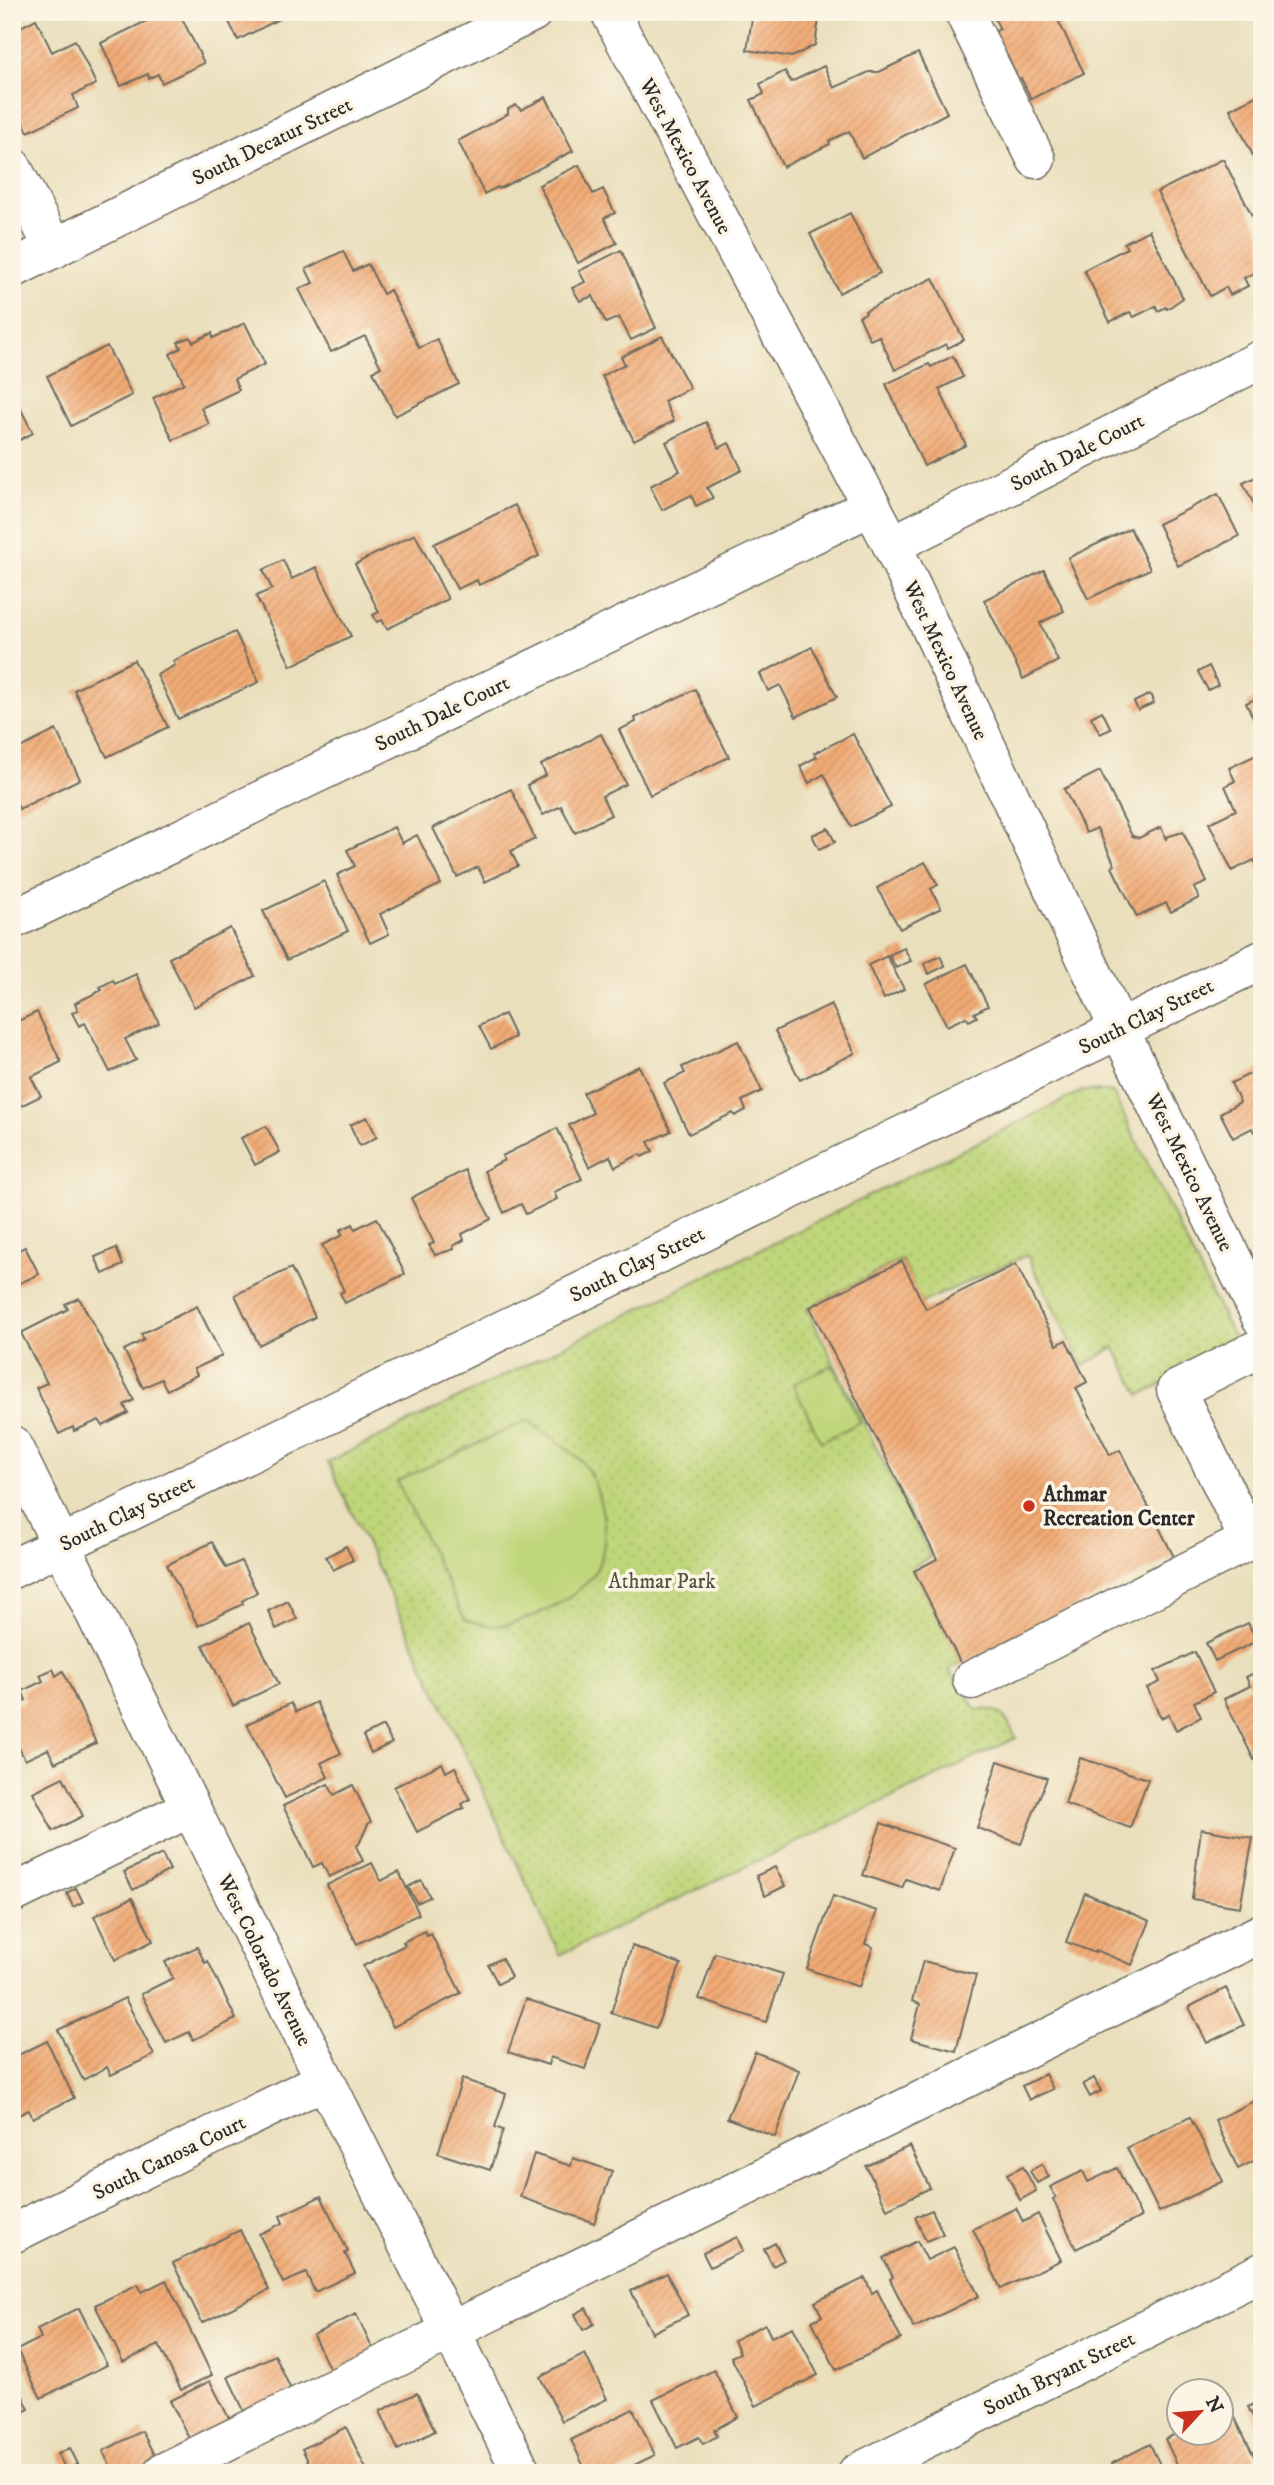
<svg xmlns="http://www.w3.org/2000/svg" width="1274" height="2485" font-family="'IM FELL DW Pica',serif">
	<defs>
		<pattern id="park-dots" width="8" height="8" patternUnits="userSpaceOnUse" patternTransform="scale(1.75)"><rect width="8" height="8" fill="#bfd67a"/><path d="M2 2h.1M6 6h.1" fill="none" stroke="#a4b86a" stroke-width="1.8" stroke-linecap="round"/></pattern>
		<pattern id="building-hatch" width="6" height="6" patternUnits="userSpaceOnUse" patternTransform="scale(1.75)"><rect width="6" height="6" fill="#f1aa74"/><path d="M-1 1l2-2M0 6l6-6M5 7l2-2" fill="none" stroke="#cf9265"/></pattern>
	</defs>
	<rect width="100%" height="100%" fill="#fcf5e5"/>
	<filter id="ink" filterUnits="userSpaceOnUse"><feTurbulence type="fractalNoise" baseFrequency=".0143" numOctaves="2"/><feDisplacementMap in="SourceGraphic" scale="14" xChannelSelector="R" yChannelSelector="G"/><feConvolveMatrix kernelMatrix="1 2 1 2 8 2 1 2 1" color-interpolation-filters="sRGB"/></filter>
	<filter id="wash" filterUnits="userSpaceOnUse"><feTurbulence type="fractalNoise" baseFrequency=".00686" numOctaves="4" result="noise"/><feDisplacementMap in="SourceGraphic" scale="28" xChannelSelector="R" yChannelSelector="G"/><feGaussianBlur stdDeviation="1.57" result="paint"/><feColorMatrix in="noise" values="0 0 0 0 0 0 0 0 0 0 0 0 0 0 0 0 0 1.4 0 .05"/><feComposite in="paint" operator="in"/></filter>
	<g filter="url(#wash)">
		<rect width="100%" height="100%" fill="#eadfbc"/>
		<path fill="url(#park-dots)" stroke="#758052" stroke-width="2" d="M1082,1091H1112L1234,1339L1218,1357L1140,1395L1114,1347L1083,1366L1027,1255L921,1303L902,1259L807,1309L931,1557L912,1567L961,1662L949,1670L976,1710C1002,1707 1005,1716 1016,1738L560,1955L328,1462Z"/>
		<g fill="#bfd67a" stroke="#758052" stroke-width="2">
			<polygon points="832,1365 860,1422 821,1442 793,1384"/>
			<path d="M528,1420C543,1432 571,1449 583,1463C592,1474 597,1488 600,1502C606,1522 607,1550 596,1570C581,1597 527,1623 496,1626C486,1626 475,1622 465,1620L397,1481Z"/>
		</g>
		<g id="blocks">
			<g fill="url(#building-hatch)">
				<polygon points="165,12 179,12 204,63 162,83 158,74 149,78 148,74 121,86 101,43"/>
				<polygon points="224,12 293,12 238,40"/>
				<polygon points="753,12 820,12 815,45 792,57 747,50"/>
				<polygon points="1001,12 1054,12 1084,73 1031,99 1021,78 1002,88 983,37 1000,29 993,16"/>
				<polygon points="36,19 52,52 75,40 96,84 73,95 78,108 28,132 12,100 12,31"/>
				<polygon points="918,53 947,113 862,158 849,131 829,141 830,144 783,167 751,100 764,94 760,84 785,71 791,82 824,66 834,88 869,72 879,72"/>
				<polygon points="1262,93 1262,174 1230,109"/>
				<polygon points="546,97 573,151 499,189 498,187 484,194 458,141 508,114 508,109 516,105 521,110"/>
				<polygon points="1223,159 1262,235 1262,269 1244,278 1248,286 1230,295 1226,287 1210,296 1157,192"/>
				<polygon points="579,165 593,194 603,189 615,213 604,218 617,243 578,263 539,185"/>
				<polygon points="850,213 880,273 839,293 810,234"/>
				<polygon points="1149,230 1183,298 1167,309 1166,307 1158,311 1156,306 1134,317 1130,312 1110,322 1084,270 1127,248 1124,243"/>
				<polygon points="621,250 656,328 631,340 619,317 606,323 593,296 580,301 572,288 585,282 579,271"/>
				<polygon points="343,251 353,271 368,264 383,294 390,290 419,348 437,339 459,384 395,416 373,371 381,367 365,336 331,352 299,289 313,283 306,269"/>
				<polygon points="933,278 964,340 948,348 946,344 895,370 879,336 870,340 859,316 866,313 865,311"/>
				<polygon points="245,323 265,364 234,379 239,390 201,408 209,424 173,440 153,398 184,383 170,354 181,348 178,342 190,337 193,342 212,333 213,338"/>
				<polygon points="662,336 690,388 664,401 674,421 634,441 602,376 625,364 621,357"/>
				<polygon points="107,346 132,395 71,426 47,376"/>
				<polygon points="953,356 963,377 939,389 966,445 924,466 886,384 929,364 931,367"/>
				<polygon points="12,392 33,433 12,444"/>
				<polygon points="706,422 719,448 729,443 742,470 707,488 713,498 696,506 691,495 662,510 650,486 680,471 666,442"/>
				<polygon points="1262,474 1262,520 1243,483"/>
				<polygon points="1218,494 1239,536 1178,566 1158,524"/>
				<polygon points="515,505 539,556 479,585 477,580 457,589 434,544"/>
				<polygon points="1130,528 1150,569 1088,599 1068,558"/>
				<polygon points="415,534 448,599 387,629 382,620 377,622 373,615 379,612 355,564"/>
				<polygon points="283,560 292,579 316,567 351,636 291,666 256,596 272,589 263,570"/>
				<polygon points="1044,570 1064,611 1040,623 1058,661 1023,679 984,600"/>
				<polygon points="235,632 259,682 178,719 157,675 175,665 173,661"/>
				<polygon points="812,647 837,697 796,717 780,685 768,691 760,674"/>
				<polygon points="134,660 168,727 107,757 74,690"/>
				<polygon points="1209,666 1218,685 1208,690 1198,672"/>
				<polygon points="695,689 729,757 650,795 619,730 636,722 635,718"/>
				<polygon points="1150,694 1154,703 1138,710 1134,702"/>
				<polygon points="1262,696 1262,736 1246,703"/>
				<polygon points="1102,711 1111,729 1100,734 1091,717"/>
				<polygon points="56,730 80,779 19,809 18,806 12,809 12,752"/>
				<polygon points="601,734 626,784 602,796 611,815 575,833 561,806 543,815 527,785 546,775 541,765"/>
				<polygon points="853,734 891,807 851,827 824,774 809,783 800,766 817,757 814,753"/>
				<polygon points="1256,755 1262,767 1262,870 1260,871 1254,860 1232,871 1209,823 1236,810 1225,786 1235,781 1229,768"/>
				<polygon points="1100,771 1132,836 1139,838 1161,827 1166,840 1166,837 1183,832 1207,882 1194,888 1199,898 1171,912 1166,903 1137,917 1112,867 1115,865 1097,828 1086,833 1064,789"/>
				<polygon points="511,789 535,839 511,851 518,866 485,882 478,867 457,877 433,828"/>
				<polygon points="394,827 402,843 417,835 441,884 380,914 389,934 370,943 337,875 355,866 347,850"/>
				<polygon points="828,828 835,842 819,849 812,835"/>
				<polygon points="925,862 938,885 931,889 941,908 900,929 877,888"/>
				<polygon points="324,881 348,931 287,960 263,911"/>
				<polygon points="230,928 255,976 194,1007 169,958"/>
				<polygon points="904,948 911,961 896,968 889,955"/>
				<polygon points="887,956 904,989 884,999 868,965"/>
				<polygon points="940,956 945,966 929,974 924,964"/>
				<polygon points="967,964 988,1006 974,1013 977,1017 969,1021 966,1017 947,1026 926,984"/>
				<polygon points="136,974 159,1023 125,1039 136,1060 110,1072 85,1023 79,1026 72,1013 78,1010 75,1003 102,990 100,987 113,980 115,984"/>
				<polygon points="831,1004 855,1053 800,1080 775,1031"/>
				<polygon points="37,1012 61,1062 31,1077 41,1096 12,1110 12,1024"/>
				<polygon points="504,1014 515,1037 491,1049 479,1026"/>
				<polygon points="738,1041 762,1091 742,1101 746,1110 735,1116 733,1113 689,1134 664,1083 685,1073 682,1067"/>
				<polygon points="639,1066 671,1131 648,1142 653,1151 642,1157 640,1154 615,1167 610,1156 589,1167 569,1125 593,1113 583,1093"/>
				<polygon points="1262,1068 1262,1129 1254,1132 1252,1128 1233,1138 1220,1113 1240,1102 1231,1083"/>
				<polygon points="367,1117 377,1137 360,1146 350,1125"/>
				<polygon points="266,1126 280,1152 255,1165 241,1138"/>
				<polygon points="557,1128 582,1179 554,1192 557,1199 526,1214 521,1204 504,1213 484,1171 504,1160 502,1156"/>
				<polygon points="465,1170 491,1219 462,1234 464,1240 453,1246 454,1249 435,1255 429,1245 434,1243 411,1198"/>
				<polygon points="377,1218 405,1274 345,1303 340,1293 344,1291 322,1245 343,1235 340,1230 353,1224 355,1229"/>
				<polygon points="25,1247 39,1274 12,1287 12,1253"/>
				<polygon points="116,1248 123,1265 103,1274 95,1257"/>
				<polygon points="902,1261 926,1309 1016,1264 1057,1345 1066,1340 1087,1382 1076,1388 1110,1455 1120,1450 1174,1557 961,1664 914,1571 937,1559 810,1307"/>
				<polygon points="291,1268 315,1317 259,1345 235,1295"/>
				<polygon points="79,1298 134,1400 124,1405 128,1413 103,1426 99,1420 74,1431 73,1427 59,1434 36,1388 47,1383 21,1333 68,1309 65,1304"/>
				<polygon points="197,1306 222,1356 194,1369 197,1375 167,1390 161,1379 143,1388 124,1350 144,1340 141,1334"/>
				<polygon points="212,1542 226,1568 241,1561 257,1592 242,1601 243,1604 198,1626 167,1565"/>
				<polygon points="346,1546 353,1560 333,1570 326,1557"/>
				<polygon points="288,1601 297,1619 276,1629 268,1611"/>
				<polygon points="249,1623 279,1684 233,1706 203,1645"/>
				<polygon points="1248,1623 1257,1641 1215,1661 1206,1643"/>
				<polygon points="1195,1652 1214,1692 1194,1702 1201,1717 1176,1730 1169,1714 1161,1718 1147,1688 1160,1682 1155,1671"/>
				<polygon points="53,1669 56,1676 63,1671 96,1743 55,1763 48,1749 25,1760 12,1734 12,1707 26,1700 22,1691 43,1681 40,1675"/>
				<polygon points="1262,1669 1262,1756 1254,1760 1224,1699 1250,1686 1246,1677"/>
				<polygon points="316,1702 341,1753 321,1763 328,1777 285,1798 247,1724 291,1703 296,1712"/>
				<polygon points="383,1726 392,1743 371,1753 363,1736"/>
				<polygon points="1080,1758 1148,1779 1130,1828 1065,1804"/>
				<polygon points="998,1761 1047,1778 1021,1844 977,1828 990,1791 988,1791"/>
				<polygon points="442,1763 446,1772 455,1767 470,1799 462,1804 464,1808 417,1832 394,1787"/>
				<polygon points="63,1777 83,1816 53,1831 33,1792"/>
				<polygon points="328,1784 334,1795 353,1785 371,1822 368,1824 359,1844 356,1846 363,1861 329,1877 322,1863 313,1867 283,1806"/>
				<polygon points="881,1823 955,1848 940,1891 906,1879 902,1888 863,1875"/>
				<polygon points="1201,1829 1253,1838 1240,1907 1192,1899"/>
				<polygon points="162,1854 170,1870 133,1890 124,1872"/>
				<polygon points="372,1863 381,1881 399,1872 419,1914 357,1944 327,1885"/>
				<polygon points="775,1867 785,1886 765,1896 756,1876"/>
				<polygon points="421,1880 430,1897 417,1903 408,1887"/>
				<polygon points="76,1888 83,1902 73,1907 67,1893"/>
				<polygon points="1085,1893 1150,1921 1132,1965 1096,1950 1095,1953 1066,1942"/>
				<polygon points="833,1896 877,1911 865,1944 873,1947 859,1987 807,1969"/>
				<polygon points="132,1898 153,1941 115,1960 94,1916"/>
				<polygon points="425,1931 427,1936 431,1934 461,1993 393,2027 363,1966 405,1945 403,1942"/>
				<polygon points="632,1946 681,1964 656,2028 611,2013"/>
				<polygon points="197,1947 205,1963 208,1961 236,2019 193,2040 189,2032 166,2043 141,1994 173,1978 165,1962"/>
				<polygon points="715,1953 783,1974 766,2022 699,1999"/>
				<polygon points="502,1958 511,1977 498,1984 488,1965"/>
				<polygon points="923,1961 976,1975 956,2051 911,2039 920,2004 912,2001"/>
				<polygon points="1226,1988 1244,2025 1207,2043 1189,2007"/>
				<polygon points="125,1998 154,2055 111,2075 107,2067 83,2080 58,2030"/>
				<polygon points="526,1999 600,2024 585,2069 550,2057 548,2065 508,2052"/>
				<polygon points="47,2041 74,2098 33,2118 29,2110 12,2118 12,2058"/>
				<polygon points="755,2052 799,2070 775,2137 727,2118"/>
				<polygon points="1045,2074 1053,2089 1029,2100 1022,2086"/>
				<polygon points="1094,2078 1101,2091 1090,2097 1083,2084"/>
				<polygon points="462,2079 506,2094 495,2127 503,2130 490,2170 438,2153"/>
				<polygon points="1262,2097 1262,2157 1238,2169 1215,2120"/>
				<polygon points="1190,2117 1223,2181 1159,2212 1127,2148"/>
				<polygon points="910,2146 930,2188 887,2209 866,2166"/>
				<polygon points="534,2154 571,2166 573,2158 612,2171 594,2223 520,2197"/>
				<polygon points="1042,2164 1049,2177 1037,2183 1030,2171"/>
				<polygon points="1023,2166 1036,2191 1020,2200 1007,2174"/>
				<polygon points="1117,2168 1141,2217 1076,2249 1053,2199 1056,2197 1050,2187 1083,2171 1088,2182"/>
				<polygon points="321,2196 348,2252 345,2253 355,2273 315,2292 306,2273 283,2283 259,2234 283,2223 280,2216"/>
				<polygon points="1016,2208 1023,2222 1038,2214 1061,2260 1001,2289 973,2229"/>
				<polygon points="932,2210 943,2234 926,2241 915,2217"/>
				<polygon points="240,2230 269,2290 202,2323 173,2263"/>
				<polygon points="737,2237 743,2251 710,2267 703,2253"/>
				<polygon points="917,2241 927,2260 954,2247 979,2296 914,2328 890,2279 893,2277 883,2258"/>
				<polygon points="775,2243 784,2260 773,2266 764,2249"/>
				<polygon points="667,2273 688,2315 652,2333 631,2291"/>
				<polygon points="865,2278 872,2293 877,2290 901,2339 836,2370 812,2321 822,2316 815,2302"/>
				<polygon points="166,2280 212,2375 181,2390 159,2345 123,2362 95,2305 138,2284 142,2292"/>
				<polygon points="79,2308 107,2365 41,2398 17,2350 41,2338 37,2329"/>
				<polygon points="586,2308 594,2324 583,2330 575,2314"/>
				<polygon points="356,2314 376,2356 334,2378 313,2335"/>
				<polygon points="765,2324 771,2337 793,2327 818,2375 756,2406 731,2357 740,2353 734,2340"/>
				<polygon points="585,2354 607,2399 562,2421 540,2377"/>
				<polygon points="275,2355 292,2392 246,2415 228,2377"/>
				<polygon points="714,2370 738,2417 714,2430 717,2436 703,2444 699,2437 677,2448 653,2400"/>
				<polygon points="12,2374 29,2409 12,2417"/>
				<polygon points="210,2381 232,2424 192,2444 170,2401"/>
				<polygon points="417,2393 435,2431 398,2450 380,2411"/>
				<polygon points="1262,2400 1262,2435 1248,2407"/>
				<polygon points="633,2409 655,2455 618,2473 587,2473 571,2440"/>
				<polygon points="1233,2414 1257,2462 1255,2463 1260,2473 1181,2473 1165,2439 1180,2432 1222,2432 1222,2417"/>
				<polygon points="346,2427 367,2471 363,2473 314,2473 302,2449"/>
				<polygon points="142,2431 161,2469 153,2473 113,2473 103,2451"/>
				<polygon points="1150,2444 1164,2473 1116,2473 1111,2464"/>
				<polygon points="70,2448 78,2464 66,2470 58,2454"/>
			</g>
		</g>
	</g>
	<g filter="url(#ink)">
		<use href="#blocks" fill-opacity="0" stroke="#6e6a5e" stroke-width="2"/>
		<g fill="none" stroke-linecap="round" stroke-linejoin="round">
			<g stroke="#6e6a5e" stroke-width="41">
				<g id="minor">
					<polyline points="610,12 892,545 1119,1029 1262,1319"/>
					<polyline points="964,12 1036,159"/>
					<polyline points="12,167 54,249"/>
					<polyline points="12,269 533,12"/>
					<polyline points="892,545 1262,359"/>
					<polyline points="12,920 872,506"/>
					<polyline points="12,1445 325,2080 522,2473"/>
					<polyline points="1249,1540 1176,1390 1262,1347"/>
					<polyline points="12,1569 1262,960"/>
					<polyline points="972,1680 1262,1534"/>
					<polyline points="12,1894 190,1808"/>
					<polyline points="12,2234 325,2080"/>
					<polyline points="162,2473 1262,1933"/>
					<polyline points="857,2473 1262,2272"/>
				</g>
			</g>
			<use href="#minor" stroke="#fff" stroke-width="38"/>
		</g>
	</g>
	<circle fill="#c8321e" stroke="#fcf5e5" stroke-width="2.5" cx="1029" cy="1506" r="7"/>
	<g text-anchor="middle" stroke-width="7" stroke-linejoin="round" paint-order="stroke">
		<g font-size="21" fill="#2b2b2b" stroke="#fcf5e5">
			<text transform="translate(272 141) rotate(-26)" y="7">South Decatur Street</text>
			<text transform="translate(686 156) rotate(62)" y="7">West Mexico Avenue</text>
			<text transform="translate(1077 452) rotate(-27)" y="7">South Dale Court</text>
			<text transform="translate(946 660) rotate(65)" y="7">West Mexico Avenue</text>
			<text transform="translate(442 713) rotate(-26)" y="7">South Dale Court</text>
			<text transform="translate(1146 1016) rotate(-26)" y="7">South Clay Street</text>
			<text transform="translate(1190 1172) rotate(64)" y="7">West Mexico Avenue</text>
			<text transform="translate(637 1264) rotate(-26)" y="7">South Clay Street</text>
			<text transform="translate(127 1513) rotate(-26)" y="7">South Clay Street</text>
			<text transform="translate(265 1960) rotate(64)" y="7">West Colorado Avenue</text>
			<text transform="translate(169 2157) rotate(-26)" y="7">South Canosa Court</text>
			<text transform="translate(1059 2373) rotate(-26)" y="7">South Bryant Street</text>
		</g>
		<g font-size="21" font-weight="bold" fill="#2b2b2b" stroke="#fcf5e5" text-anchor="start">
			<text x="1043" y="1501">Athmar<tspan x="1043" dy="24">Recreation Center</tspan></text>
		</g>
		<g font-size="21" fill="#50563f" stroke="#fcf5e5">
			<text x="662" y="1588">Athmar Park</text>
		</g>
	</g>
	<rect width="1274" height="2485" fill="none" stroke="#fcf5e5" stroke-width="42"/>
	<g transform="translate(1200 2412) rotate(64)"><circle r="33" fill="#fcf5e5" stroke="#a8a49b" stroke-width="2"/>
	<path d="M0-5L12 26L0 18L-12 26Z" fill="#c8321e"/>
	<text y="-10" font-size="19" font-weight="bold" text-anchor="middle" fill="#2b2b2b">N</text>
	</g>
</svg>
